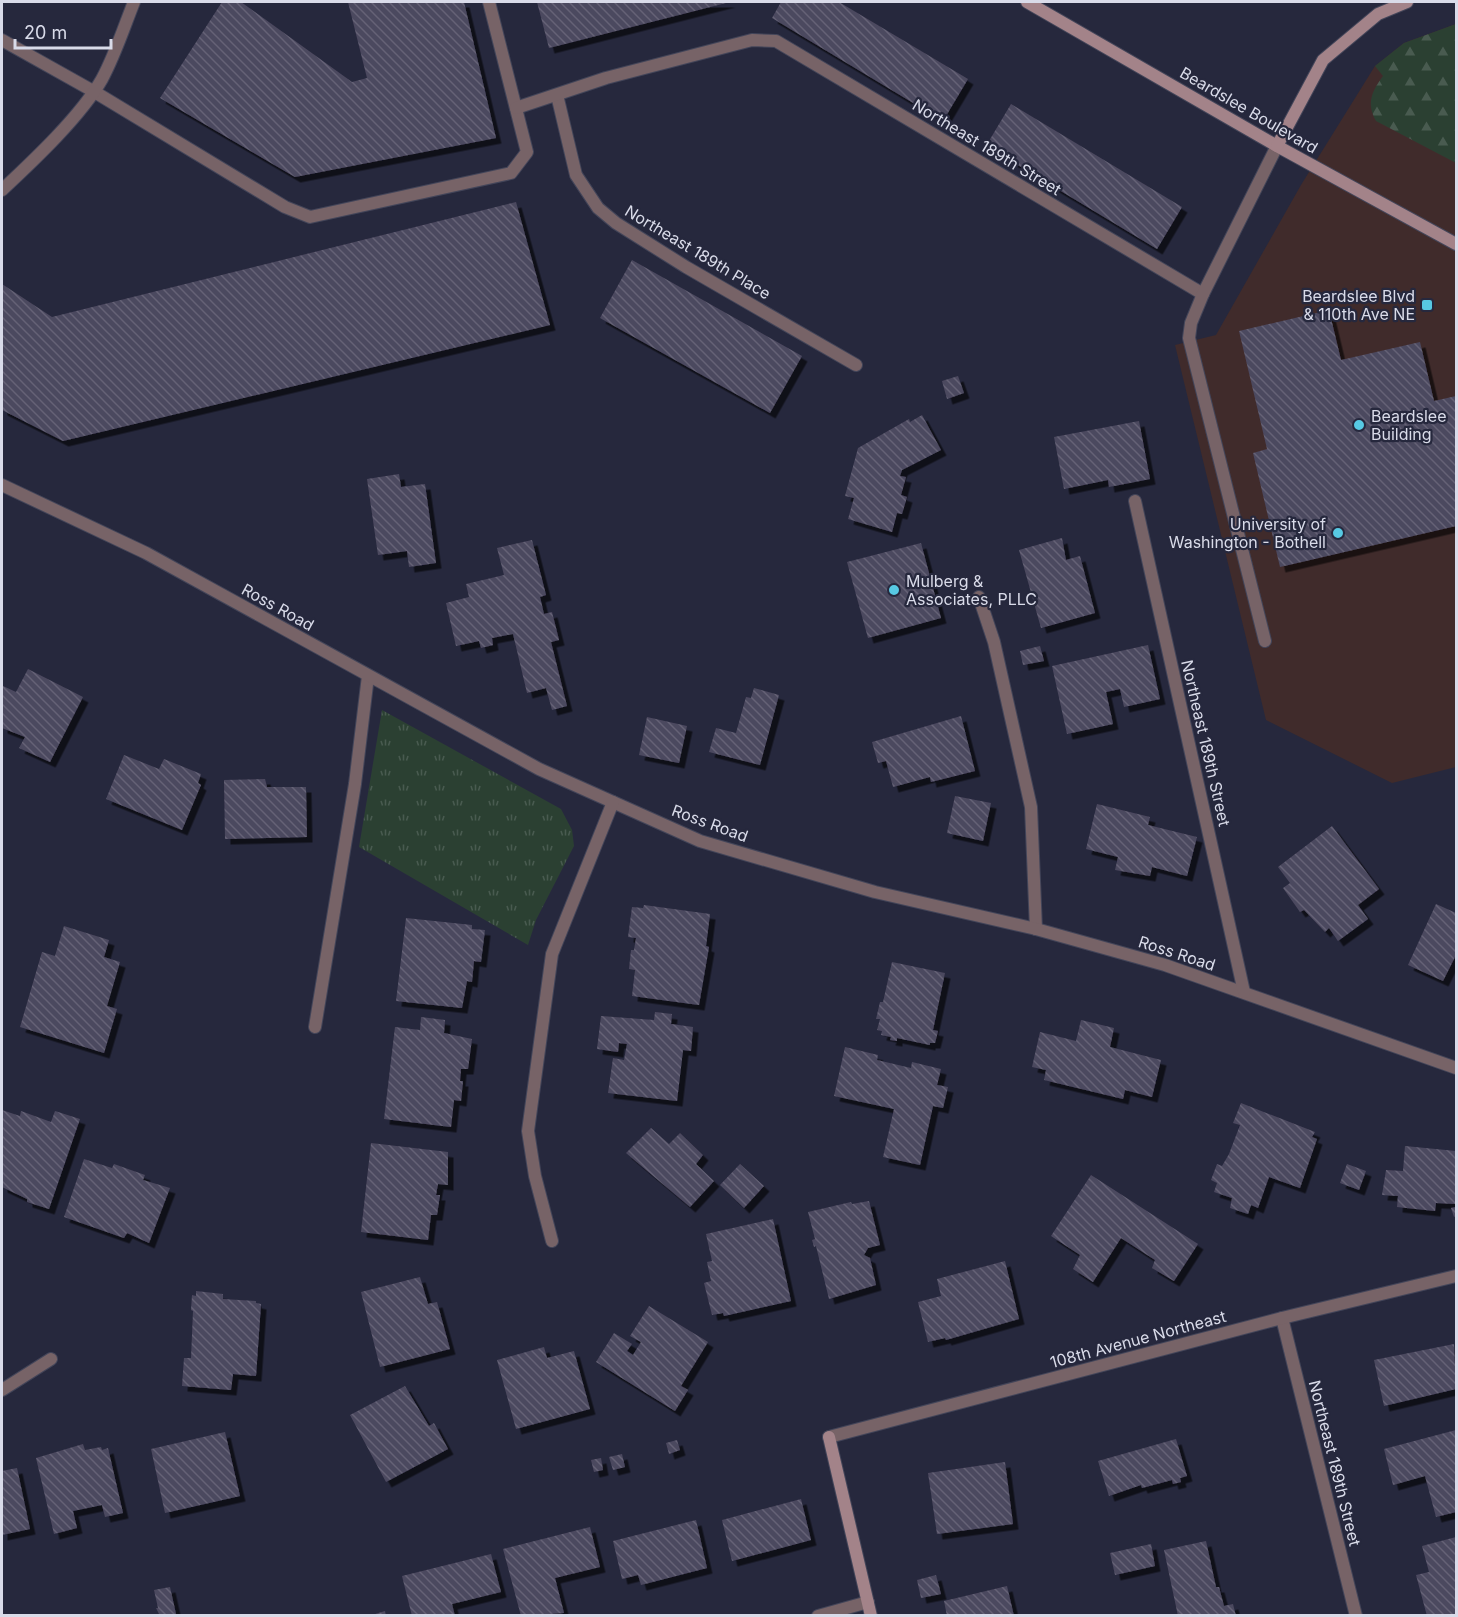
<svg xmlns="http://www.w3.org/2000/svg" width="1458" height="1617" font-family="Inter,sans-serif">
	<defs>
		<pattern id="forest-firs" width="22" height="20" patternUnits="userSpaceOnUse" patternTransform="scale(1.5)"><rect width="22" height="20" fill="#2b4032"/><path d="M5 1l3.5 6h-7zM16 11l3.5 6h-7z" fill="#495b50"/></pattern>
		<pattern id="park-tufts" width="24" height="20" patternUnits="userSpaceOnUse" patternTransform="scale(1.5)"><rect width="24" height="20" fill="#2b4032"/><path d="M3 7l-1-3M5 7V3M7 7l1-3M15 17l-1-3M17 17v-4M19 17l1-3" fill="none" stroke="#495b50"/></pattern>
		<pattern id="building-back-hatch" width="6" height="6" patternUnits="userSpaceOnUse" patternTransform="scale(1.5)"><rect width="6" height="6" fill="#4c485f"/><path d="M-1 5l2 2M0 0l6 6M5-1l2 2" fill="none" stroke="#656276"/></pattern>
		<filter id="shadow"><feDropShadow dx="5.5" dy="5.5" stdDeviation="0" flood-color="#0009"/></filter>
	</defs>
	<rect width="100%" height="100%" fill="#26283d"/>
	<polygon fill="#402b2b" points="1456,24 1456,767 1392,783 1266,720 1175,345 1216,335 1301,185 1375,66 1404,43"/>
	<path fill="url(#forest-firs)" d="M1456,24V163L1376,121C1366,103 1372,91 1383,76L1375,66L1404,43Z"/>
	<polygon fill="url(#park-tufts)" points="382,710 561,809 572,830 574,846 536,920 528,945 359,847"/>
	<g fill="url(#building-back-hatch)" filter="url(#shadow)">
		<polygon points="222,2 241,2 352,82 367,78 348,2 464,2 496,138 295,177 160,98"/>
		<polygon points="537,2 730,2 549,48"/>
		<polygon points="781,2 839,2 968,79 943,121 772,18"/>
		<polygon points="1011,104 1182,207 1157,249 986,146"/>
		<polygon points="516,202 550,325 63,441 2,410 2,284 52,317"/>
		<polygon points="632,260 802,356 770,413 600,318"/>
		<polygon points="1329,310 1341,360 1420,342 1434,401 1456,396 1456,526 1280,567 1253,453 1267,449 1239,331"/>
		<polygon points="958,376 964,393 947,399 942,381"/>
		<polygon points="922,415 941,450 902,470 900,476 906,477 901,495 907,497 902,514 897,513 892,532 848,519 854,498 845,496 858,448 909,419 910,422"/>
		<polygon points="1139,421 1150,479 1109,487 1108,480 1064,489 1054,437"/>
		<polygon points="399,474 401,487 425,484 436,563 409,567 407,551 378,555 367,479"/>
		<polygon points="1062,538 1066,560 1080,556 1095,613 1041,628 1019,550"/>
		<polygon points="532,540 546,595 540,597 544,614 552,612 559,640 551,642 567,706 552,710 546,688 527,693 513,634 492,638 493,645 481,648 479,641 456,646 446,603 469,597 466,584 504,575 497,548"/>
		<polygon points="921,543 941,618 868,638 847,562"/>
		<polygon points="1148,645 1160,699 1124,707 1120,689 1106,692 1113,724 1067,734 1052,666"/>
		<polygon points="1040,646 1044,661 1023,665 1020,651"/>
		<polygon points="28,669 83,697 50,762 19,748 25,737 2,728 2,688 3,686 16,692"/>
		<polygon points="754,688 779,695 760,765 709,752 716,728 736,733 746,697 751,698"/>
		<polygon points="961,716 975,771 931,782 930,777 893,787 886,761 878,763 872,742"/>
		<polygon points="647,717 687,726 679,763 639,755"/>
		<polygon points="124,755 159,769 164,759 201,774 198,783 201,785 182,830 106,799"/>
		<polygon points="265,779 267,787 306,787 307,837 225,839 224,780"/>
		<polygon points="955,796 991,803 983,841 947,833"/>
		<polygon points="1097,804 1150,817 1148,825 1197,837 1187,876 1152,867 1150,876 1115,870 1118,857 1086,849"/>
		<polygon points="1332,826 1379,889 1358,905 1368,919 1338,941 1329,928 1325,932 1304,910 1300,912 1283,888 1290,883 1278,867"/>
		<polygon points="1436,904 1456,913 1456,955 1443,981 1408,965"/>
		<polygon points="644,905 710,914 706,946 709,947 699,1005 632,996 635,970 629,969 631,950 634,950 636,938 628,937 632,907 643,908"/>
		<polygon points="406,918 472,925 472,929 485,930 481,962 474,961 472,982 467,981 462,1008 396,1001"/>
		<polygon points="64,926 109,940 104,957 120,962 107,1006 117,1009 104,1053 20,1027 42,952 55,956"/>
		<polygon points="892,962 945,973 933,1030 938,1031 935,1043 930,1043 930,1045 897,1038 897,1041 890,1040 891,1037 881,1035 882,1031 877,1030 880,1019 876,1019 880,1002 883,1002"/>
		<polygon points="655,1012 672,1014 671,1024 693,1027 691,1051 683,1050 677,1101 608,1093 613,1058 624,1060 627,1044 619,1043 618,1052 597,1049 601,1016 654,1020"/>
		<polygon points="421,1017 445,1020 444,1033 472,1039 468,1069 461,1069 460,1081 463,1081 461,1101 454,1100 451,1127 384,1119 395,1027 420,1030"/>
		<polygon points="1081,1020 1114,1028 1110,1047 1161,1060 1152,1097 1125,1090 1123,1099 1044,1080 1046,1070 1032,1067 1040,1032 1076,1041"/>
		<polygon points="845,1047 878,1055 877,1060 911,1068 912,1062 941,1069 937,1085 948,1087 943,1108 933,1106 920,1165 883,1157 894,1109 834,1096"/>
		<polygon points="1241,1103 1315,1132 1312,1137 1317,1139 1300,1188 1269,1177 1258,1208 1251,1205 1248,1214 1230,1208 1232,1198 1214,1192 1217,1183 1211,1180 1217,1164 1222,1166 1229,1154 1240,1125 1233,1123"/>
		<polygon points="2,1110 20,1116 21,1111 51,1122 55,1111 80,1119 49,1209 27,1202 27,1199 2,1187"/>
		<polygon points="651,1128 669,1144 680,1133 703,1155 696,1164 714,1181 690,1207 626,1153"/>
		<polygon points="371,1143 448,1152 448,1185 438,1184 436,1195 440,1195 437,1215 431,1215 428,1240 361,1232"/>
		<polygon points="1405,1146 1456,1151 1456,1204 1436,1203 1435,1211 1397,1207 1398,1196 1382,1195 1386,1170 1403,1171"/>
		<polygon points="84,1159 112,1168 114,1164 145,1175 143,1180 170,1188 149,1243 127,1233 124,1238 64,1217"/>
		<polygon points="740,1164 764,1186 744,1208 720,1185"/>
		<polygon points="1347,1164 1366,1171 1359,1190 1340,1183"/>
		<polygon points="1091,1175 1198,1244 1174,1281 1152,1268 1155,1260 1121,1238 1093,1282 1073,1269 1080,1255 1051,1236"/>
		<polygon points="869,1201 880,1245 868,1248 864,1255 870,1258 876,1285 829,1299 816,1246 814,1247 812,1240 815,1239 808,1212 851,1202 852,1204"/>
		<polygon points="1456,1207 1456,1216 1454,1217 1451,1208"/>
		<polygon points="773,1219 791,1301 724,1316 723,1313 712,1315 704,1283 711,1281 707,1262 712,1261 706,1234"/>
		<polygon points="1005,1261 1019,1319 946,1340 945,1338 928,1342 918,1302 941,1296 937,1279"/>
		<polygon points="420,1277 428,1304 437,1302 450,1349 380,1367 361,1292"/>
		<polygon points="196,1291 223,1294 223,1299 256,1301 256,1303 261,1304 256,1376 233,1374 231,1390 182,1386 184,1358 191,1358 193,1311 191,1310 192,1295 196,1296"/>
		<polygon points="649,1306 708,1342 681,1386 688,1390 675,1411 596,1362 614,1333 632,1344 627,1351 633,1355 641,1342 630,1336"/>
		<polygon points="1454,1344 1456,1389 1384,1406 1374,1360"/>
		<polygon points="544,1347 547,1358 574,1351 590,1409 516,1429 497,1360"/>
		<polygon points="405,1386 429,1426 434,1423 448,1449 386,1482 350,1415"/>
		<polygon points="1456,1430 1456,1512 1436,1517 1425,1476 1393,1485 1384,1449"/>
		<polygon points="225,1432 240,1496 165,1513 151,1449"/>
		<polygon points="1176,1439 1187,1476 1180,1478 1181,1482 1173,1484 1172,1480 1142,1488 1141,1485 1109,1496 1098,1461"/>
		<polygon points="677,1440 680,1450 669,1454 666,1443"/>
		<polygon points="83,1444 85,1450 101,1447 102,1450 108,1448 123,1513 105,1517 102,1505 73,1511 77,1528 54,1534 36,1458"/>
		<polygon points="622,1454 625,1467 613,1470 609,1457"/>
		<polygon points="601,1458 603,1470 594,1472 591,1460"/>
		<polygon points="1005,1462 1013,1524 937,1534 928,1473"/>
		<polygon points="17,1468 30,1529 2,1535 2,1471"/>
		<polygon points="801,1499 811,1540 732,1561 722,1520"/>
		<polygon points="696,1520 707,1568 641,1585 638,1575 622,1579 613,1541"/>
		<polygon points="590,1527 600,1567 555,1578 564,1613 521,1616 503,1549"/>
		<polygon points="1456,1537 1456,1614 1427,1616 1416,1575 1429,1572 1422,1546"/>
		<polygon points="1206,1541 1216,1587 1219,1587 1224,1606 1233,1604 1236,1616 1178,1616 1164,1550"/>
		<polygon points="1151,1544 1155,1566 1115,1575 1110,1553"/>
		<polygon points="491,1554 501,1592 452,1604 455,1616 412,1616 402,1576"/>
		<polygon points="936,1575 941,1594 921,1598 917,1580"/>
		<polygon points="1007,1586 1014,1616 947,1616 944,1601"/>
		<polygon points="170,1587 176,1614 160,1616 156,1608 158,1608 154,1590"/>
		<polygon points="385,1611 386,1616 372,1616 372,1615"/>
	</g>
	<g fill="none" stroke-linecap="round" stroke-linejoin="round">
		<g stroke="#434559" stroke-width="14">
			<g id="lane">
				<polyline points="2,40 93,91 285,207 310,217 511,173 527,152 489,2"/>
				<polyline points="557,95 576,175 598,208 616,223 686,267 856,365"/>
				<polyline points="516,108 606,78 752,40 776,41 1203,294"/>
				<polyline points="979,597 994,642 1031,807 1036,929"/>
				<polyline points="315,1027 355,784 368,676"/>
			</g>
		</g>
		<g stroke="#434559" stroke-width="14">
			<g id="street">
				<path d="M2,190C33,161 81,116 102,79C115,55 124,27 134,2"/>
				<polyline points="2,485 146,553 539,769 700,841 875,892 1036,929 1165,965 1456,1068"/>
				<polyline points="1135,501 1244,992"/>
				<polyline points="1265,641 1189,338 1191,323 1203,294 1277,146"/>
				<polyline points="552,1241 535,1176 528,1131 552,954 613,802"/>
				<polyline points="1282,1318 1356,1616"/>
				<polyline points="2,1390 51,1359"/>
				<polyline points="829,1437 1282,1318 1456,1276"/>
				<polyline points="818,1616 868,1602"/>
			</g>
		</g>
		<g stroke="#434559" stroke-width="14">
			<g id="secondary">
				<polyline points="1027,2 1277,146 1456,244"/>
				<polyline points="1277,146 1323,60 1378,14 1407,2"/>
				<polyline points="829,1437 871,1616"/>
			</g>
		</g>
		<use href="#lane" stroke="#776367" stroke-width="12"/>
		<use href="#street" stroke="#776367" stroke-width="12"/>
		<use href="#secondary" stroke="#a38389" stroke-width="12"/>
	</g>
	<g fill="#57c9e3" stroke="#26283d" stroke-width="2">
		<rect x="1421" y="299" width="12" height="12" rx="3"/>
		<circle cx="1359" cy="425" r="6"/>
		<circle cx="1338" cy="533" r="6"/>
		<circle cx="894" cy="590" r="6"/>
	</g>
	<g text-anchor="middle" stroke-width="4.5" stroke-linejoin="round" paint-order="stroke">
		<g font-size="16" fill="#d9dbe9" stroke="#26283d">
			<text transform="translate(1249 110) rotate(30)" y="6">Beardslee Boulevard</text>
			<text transform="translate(987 147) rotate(31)" y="6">Northeast 189th Street</text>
			<text transform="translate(698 252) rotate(31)" y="6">Northeast 189th Place</text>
			<text transform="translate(278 607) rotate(29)" y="6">Ross Road</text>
			<text transform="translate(1206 743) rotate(77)" y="6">Northeast 189th Street</text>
			<text transform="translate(710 823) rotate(20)" y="6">Ross Road</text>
			<text transform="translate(1177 953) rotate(18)" y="6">Ross Road</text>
			<text transform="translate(1138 1339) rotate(-15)" y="6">108th Avenue Northeast</text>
			<text transform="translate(1335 1463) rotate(76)" y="6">Northeast 189th Street</text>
		</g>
		<g font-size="16" fill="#d9dbe9" stroke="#26283d" text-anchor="end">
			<text x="1415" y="302">Beardslee Blvd<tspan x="1415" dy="18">&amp; 110th Ave NE</tspan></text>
			<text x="1371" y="422" text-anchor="start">Beardslee<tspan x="1371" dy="18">Building</tspan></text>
			<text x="1326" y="530">University of<tspan x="1326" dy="18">Washington - Bothell</tspan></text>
			<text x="906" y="587" text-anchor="start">Mulberg &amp;<tspan x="906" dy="18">Associates, PLLC</tspan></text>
		</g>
	</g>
	<rect width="1458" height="1617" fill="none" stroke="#d9dbe9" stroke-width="6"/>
	<path d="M15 39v9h96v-9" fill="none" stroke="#d9dbe9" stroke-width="3"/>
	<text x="24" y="39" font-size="18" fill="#d9dbe9" stroke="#26283d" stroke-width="4.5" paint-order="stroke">20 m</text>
</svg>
